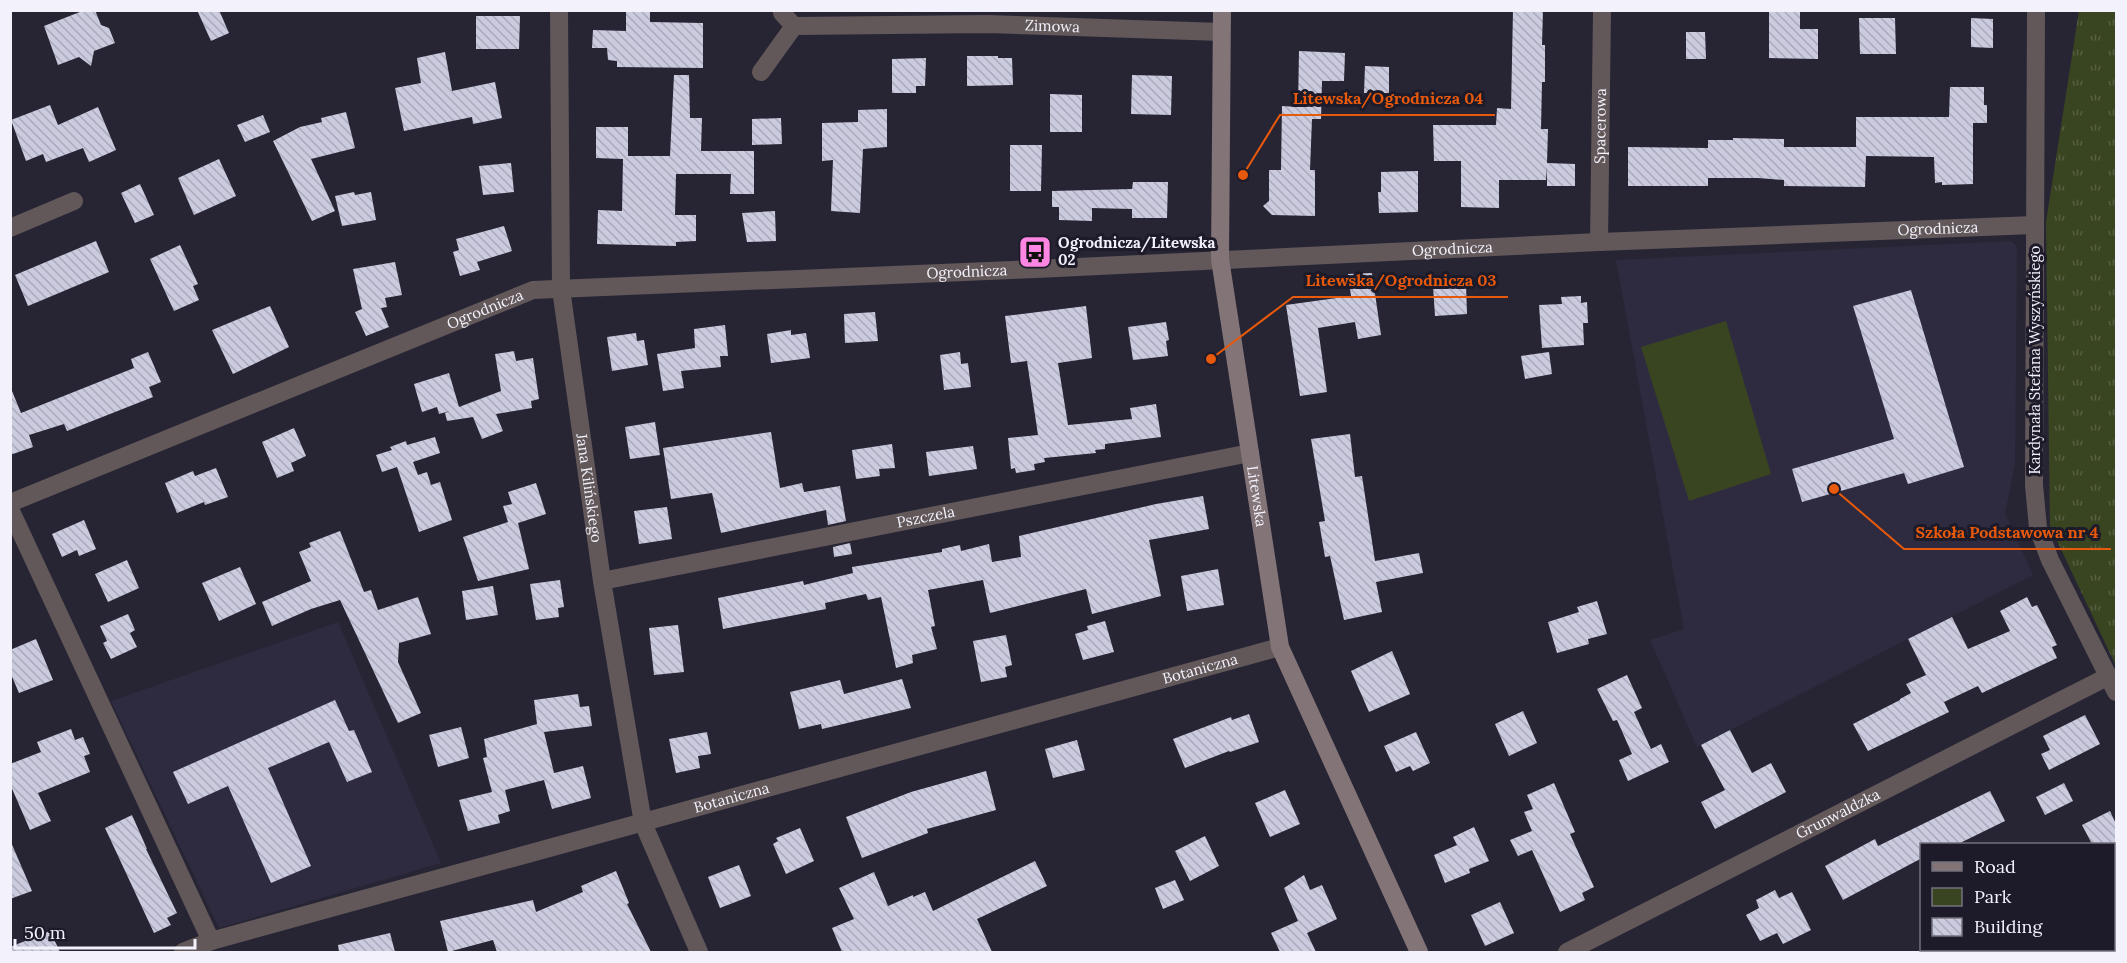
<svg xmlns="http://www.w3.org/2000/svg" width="2127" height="963" font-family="Lora,serif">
	<defs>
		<pattern id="grass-tufts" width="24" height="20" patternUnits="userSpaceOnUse" patternTransform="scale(1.5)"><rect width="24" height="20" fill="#394421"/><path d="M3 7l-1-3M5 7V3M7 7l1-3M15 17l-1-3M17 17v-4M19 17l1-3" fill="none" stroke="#565f42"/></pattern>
		<pattern id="building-back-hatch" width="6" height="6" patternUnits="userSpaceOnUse" patternTransform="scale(1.5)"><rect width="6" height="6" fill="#cacbdf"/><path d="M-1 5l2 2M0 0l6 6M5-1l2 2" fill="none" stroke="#aaaaba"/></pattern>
	</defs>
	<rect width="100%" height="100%" fill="#272534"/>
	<g fill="#2e2b40">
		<polygon points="2012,241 2017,247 2015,465 2005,513 2033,575 1697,747 1650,640 1684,629 1616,260"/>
		<polygon points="338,622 441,863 219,928 111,701"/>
	</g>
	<polygon fill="url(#grass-tufts)" points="2079,11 2116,11 2116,666 2050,526 2046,222"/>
	<polygon fill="#394421" points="1726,321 1771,474 1689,501 1641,347"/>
	<g fill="url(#building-back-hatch)">
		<polygon points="85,10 95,10 101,25 109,28 115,43 94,51 91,66 79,57 58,65 44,26"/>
		<polygon points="197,10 219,10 229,33 211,41"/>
		<polygon points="626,10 650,10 650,22 703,23 703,68 617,67 617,61 608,60 607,48 592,48 593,30 626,31"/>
		<polygon points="1513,10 1543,10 1542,45 1545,45 1545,82 1542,82 1541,129 1548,129 1547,163 1575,164 1575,186 1547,186 1547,167 1546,180 1499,180 1499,208 1461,207 1461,161 1434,161 1433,125 1496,125 1497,108 1511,109"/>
		<polygon points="1769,10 1800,10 1800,29 1818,29 1818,59 1769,58"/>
		<polygon points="476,16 520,16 519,49 476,49"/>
		<polygon points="1859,18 1895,18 1896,54 1860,54"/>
		<polygon points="1971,18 1993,19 1993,48 1971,47"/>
		<polygon points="1686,32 1705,32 1706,59 1686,59"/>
		<polygon points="1299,51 1345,53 1344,81 1322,81 1321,119 1312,119 1310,170 1315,170 1315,216 1272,215 1263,206 1269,201 1269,170 1281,170 1282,106 1298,107"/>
		<polygon points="445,52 452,91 495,82 502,118 473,124 472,117 404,131 395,88 421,83 417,58"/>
		<polygon points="967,56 998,56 998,58 1012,58 1013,85 967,86"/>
		<polygon points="926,58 925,86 916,86 916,93 892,93 892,59"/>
		<polygon points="1365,66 1389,67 1389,93 1364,93"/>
		<polygon points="674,75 689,75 690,118 702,118 701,151 754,151 754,194 730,194 731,174 676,174 675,215 696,215 696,241 676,242 676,246 597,244 598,210 622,211 623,159 596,158 596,127 628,127 628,156 670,156"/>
		<polygon points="1132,75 1172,76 1171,115 1131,114"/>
		<polygon points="1950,87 1984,87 1984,105 1987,105 1987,123 1973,123 1973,184 1942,185 1942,182 1935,183 1934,157 1866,156 1865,187 1784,186 1784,180 1758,178 1708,178 1708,186 1628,186 1628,147 1708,148 1708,140 1733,140 1733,138 1784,139 1784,147 1856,147 1856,117 1949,117"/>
		<polygon points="1050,94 1082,95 1082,132 1050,132"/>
		<polygon points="50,105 58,125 98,107 116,150 89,162 83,148 46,162 43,154 26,161 11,120"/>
		<polygon points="887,109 887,147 863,149 860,213 831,211 833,160 822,161 822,123 858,122 858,110"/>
		<polygon points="346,112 355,148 311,159 335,211 312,221 273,141 300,127 322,122 321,118"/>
		<polygon points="263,115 270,132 245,142 237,125"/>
		<polygon points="781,118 782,144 752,145 752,119"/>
		<polygon points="1010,145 1042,145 1041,191 1010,191"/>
		<polygon points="219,159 236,196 194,215 178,178"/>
		<polygon points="511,163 514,192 483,195 479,166"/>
		<polygon points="1418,171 1418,212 1379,213 1378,192 1381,192 1381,172"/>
		<polygon points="1133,182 1168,182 1167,218 1132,218 1132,209 1092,208 1092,221 1059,220 1059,207 1052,207 1052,191 1132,189"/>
		<polygon points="140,184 154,215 135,223 121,193"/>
		<polygon points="354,192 355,195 371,192 376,220 342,226 335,196"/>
		<polygon points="775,211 776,241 747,242 742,213"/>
		<polygon points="504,226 512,251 477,262 480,270 460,276 453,252 459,250 456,239"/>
		<polygon points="96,241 109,272 28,306 15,275"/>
		<polygon points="180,245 198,284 193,286 199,300 174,311 150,259"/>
		<polygon points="395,262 402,295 385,298 387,307 381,308 389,327 366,336 355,312 362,309 353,269"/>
		<polygon points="1372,273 1381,335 1358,339 1355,322 1318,328 1327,392 1300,396 1286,305 1351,296 1348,274"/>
		<polygon points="1466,285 1467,314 1435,316 1433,286"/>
		<polygon points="1911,290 1964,467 1908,484 1904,473 1802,502 1792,469 1894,439 1853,306"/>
		<polygon points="1581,296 1581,303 1587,302 1588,323 1583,323 1584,345 1542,348 1539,305 1562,304 1561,297"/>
		<polygon points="270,306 289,347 233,374 212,330"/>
		<polygon points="1086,306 1092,358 1058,363 1068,425 1132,419 1130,408 1156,404 1161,437 1105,444 1105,449 1095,450 1096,453 1044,458 1045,462 1034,464 1035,470 1016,473 1015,468 1011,469 1008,438 1038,435 1027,361 1011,363 1005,316"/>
		<polygon points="875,312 878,341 845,343 844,314"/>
		<polygon points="1166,322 1169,340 1166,341 1168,356 1133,360 1128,327"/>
		<polygon points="725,325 728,356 720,356 721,367 681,371 684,388 663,391 657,354 695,348 694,329"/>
		<polygon points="791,330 791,335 806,333 810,358 771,363 767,334"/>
		<polygon points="636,333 637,341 644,340 648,365 612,371 607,337"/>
		<polygon points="514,351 516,361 533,358 539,399 531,401 532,408 496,414 503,431 482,439 473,417 447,421 445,413 450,411 439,414 437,407 422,412 414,384 449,373 459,407 501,391 495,354"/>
		<polygon points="148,352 161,382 149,387 153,397 67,431 64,424 29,435 33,447 10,455 10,392 12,391 21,413 134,368 131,359"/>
		<polygon points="960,352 961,364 968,363 971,387 944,390 940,355"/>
		<polygon points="1549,352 1552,374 1525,379 1521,356"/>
		<polygon points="655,422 660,455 630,459 625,427"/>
		<polygon points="294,428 306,456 291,463 294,471 277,478 262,442"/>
		<polygon points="771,432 780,488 802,483 804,492 840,486 846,521 828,525 826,510 721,533 712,493 671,499 663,448"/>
		<polygon points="1350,434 1355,477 1362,476 1375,561 1419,553 1423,573 1376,582 1382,612 1344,620 1330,556 1325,557 1319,522 1325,521 1311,439"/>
		<polygon points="435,437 440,453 413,462 418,475 427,472 431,485 440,482 452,520 419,532 397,467 382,472 376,455 392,450 390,447 406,441 407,445"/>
		<polygon points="892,444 895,468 879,469 880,476 856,479 852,450"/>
		<polygon points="973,446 977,469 929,476 926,452"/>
		<polygon points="216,468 228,497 205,505 204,502 177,513 165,483 193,471 195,476"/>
		<polygon points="536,483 546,514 518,523 529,569 478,581 463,537 508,522 503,506 512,504 508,492"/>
		<polygon points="1203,496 1209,529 1149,540 1161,596 1092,614 1086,589 990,613 983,580 928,590 935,626 931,627 937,649 912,655 913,663 896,668 881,597 868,600 866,594 825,603 826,609 723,629 718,598 803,581 804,585 853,573 852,567 942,552 942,549 960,545 961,551 989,544 992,562 1021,557 1019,536 1156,504"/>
		<polygon points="667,507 672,539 639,544 634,511"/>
		<polygon points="84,520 96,549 79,556 77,550 62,557 52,534"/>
		<polygon points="340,531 364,592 371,590 378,610 418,597 431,634 399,643 398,662 421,713 398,723 340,600 311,609 272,626 262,602 311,581 299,552 311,547 309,543"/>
		<polygon points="850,543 852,554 834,557 833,547"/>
		<polygon points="127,560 139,588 108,602 95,574"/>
		<polygon points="240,567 256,604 219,621 202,583"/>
		<polygon points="1218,569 1224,605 1187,611 1181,576"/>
		<polygon points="560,580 564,607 558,608 559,617 536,620 530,584"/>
		<polygon points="493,586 498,615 466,620 462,591"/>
		<polygon points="2027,597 2032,607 2037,605 2057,645 2052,647 2057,658 1982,693 1978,686 1944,702 1949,712 1868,751 1853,724 1900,700 1900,699 1911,693 1906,684 1926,675 1908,639 1952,617 1968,649 2010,631 2000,611"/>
		<polygon points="1597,601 1607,634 1588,639 1589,644 1557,653 1548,622 1579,612 1577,607"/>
		<polygon points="128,614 135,630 130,633 137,647 111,659 103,643 107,641 100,626"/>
		<polygon points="1105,621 1114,652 1083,660 1075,634 1088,630 1087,626"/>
		<polygon points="678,625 684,672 654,675 649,628"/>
		<polygon points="1006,635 1012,665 1005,667 1007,677 981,682 973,641"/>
		<polygon points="36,639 53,680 19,693 10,672 10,650"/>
		<polygon points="1392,651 1410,694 1369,712 1351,671"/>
		<polygon points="1627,675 1642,708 1634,712 1651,749 1661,744 1669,762 1628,781 1619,760 1632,754 1617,720 1613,721 1597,689"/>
		<polygon points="902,679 911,708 822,729 821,724 799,729 790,692 840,680 844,694"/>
		<polygon points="578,694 580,707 589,706 592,726 544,732 554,773 583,766 591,798 552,809 544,780 505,790 510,811 498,815 500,823 468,831 459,800 492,792 483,758 487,757 484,739 537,724 534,700"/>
		<polygon points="335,700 349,731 354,730 372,772 347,782 329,742 268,768 311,866 271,883 228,786 188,804 173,772"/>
		<polygon points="1523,711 1537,743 1509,756 1495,724"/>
		<polygon points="1249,714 1259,742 1230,752 1229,751 1185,768 1173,739 1231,717 1232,720"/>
		<polygon points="2085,715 2100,744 2049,770 2041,754 2050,750 2043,736"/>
		<polygon points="461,727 469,758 438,767 429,735"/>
		<polygon points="71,729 75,740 83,737 90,754 84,756 90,772 38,793 51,821 30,830 10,784 10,764 41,752 37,742"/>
		<polygon points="1730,730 1752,773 1771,763 1786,792 1715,829 1701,802 1725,790 1701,745"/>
		<polygon points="707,732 711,754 698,756 700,768 676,773 669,739"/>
		<polygon points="1416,732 1430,763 1413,771 1410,766 1396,772 1384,746"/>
		<polygon points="1077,740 1085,770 1053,778 1045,749"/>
		<polygon points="986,771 996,810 927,829 928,833 862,858 846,817 911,792"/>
		<polygon points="1554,783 1575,832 1570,834 1594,887 1582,893 1585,900 1560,912 1532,850 1518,856 1510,840 1532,831 1524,812 1533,809 1527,795"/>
		<polygon points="2064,783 2073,801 2045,815 2036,797"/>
		<polygon points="1285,790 1300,824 1270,837 1255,803"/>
		<polygon points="1990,791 2005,821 1958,844 1922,844 1922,858 1843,900 1825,866 1875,839 1878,846"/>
		<polygon points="2110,811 2116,824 2116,844 2092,844 2082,825"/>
		<polygon points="132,815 147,849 146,849 177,913 167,918 171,925 154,933 105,828"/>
		<polygon points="1474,827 1489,861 1469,869 1470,873 1445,883 1434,855 1457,845 1453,837"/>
		<polygon points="800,828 814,861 786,874 773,844 778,841 776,838"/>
		<polygon points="1205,836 1219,866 1190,881 1175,851"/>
		<polygon points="10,840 32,891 10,899"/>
		<polygon points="1035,861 1047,886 977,919 992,952 842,952 832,928 854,919 839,888 874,872 888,906 913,895 913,897 925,892 933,911"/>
		<polygon points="739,865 751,896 720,908 708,877"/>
		<polygon points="616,871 629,903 627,904 651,952 497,952 493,940 448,952 440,921 533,900 536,912 583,892 581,886"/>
		<polygon points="1304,875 1310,890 1322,885 1337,919 1307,933 1316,952 1280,952 1271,933 1298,921 1284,888"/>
		<polygon points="1175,880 1184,900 1163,909 1155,888"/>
		<polygon points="1775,890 1779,898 1792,892 1811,930 1783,944 1777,933 1760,941 1746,915 1759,908 1756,900"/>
		<polygon points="1500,902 1514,933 1485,946 1471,915"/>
		<polygon points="50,931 60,952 10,952 10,947"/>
		<polygon points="390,933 395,952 339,952 338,945"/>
	</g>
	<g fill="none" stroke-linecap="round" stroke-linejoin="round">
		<g stroke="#62585a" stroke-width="18">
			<path id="s1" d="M559,10L561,289L602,581L643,823L699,952"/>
			<polyline points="782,10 782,13 794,26"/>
			<polyline points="2036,10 2034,485 2038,528 2050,560 2116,692"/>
			<path id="s2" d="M761,72L794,26L987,24L1221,32"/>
			<polyline points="10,228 74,201"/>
			<path id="s3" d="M1599,242L1602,10"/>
			<path id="s4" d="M10,503L533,290L1036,269L1599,242L2035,225"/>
			<polyline points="10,509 211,941"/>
			<path id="s5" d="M602,581L1250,453"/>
			<path id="s6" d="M183,952L211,941L1280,647"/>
			<path id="s7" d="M1567,952L2109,676"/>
		</g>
		<path stroke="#837477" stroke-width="18" id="s8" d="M1222,10L1220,259L1280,647L1419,952"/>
	</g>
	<defs>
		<g id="bus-square" transform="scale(1.725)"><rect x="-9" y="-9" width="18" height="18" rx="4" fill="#fd86e2" stroke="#1d1b29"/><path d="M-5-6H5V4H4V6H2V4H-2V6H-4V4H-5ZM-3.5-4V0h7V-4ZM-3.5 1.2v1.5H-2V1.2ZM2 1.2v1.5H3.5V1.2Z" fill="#111"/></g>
	</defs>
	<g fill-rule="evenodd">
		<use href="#bus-square" x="1035" y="252"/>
	</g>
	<g text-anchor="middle" stroke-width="6" stroke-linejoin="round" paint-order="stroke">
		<g font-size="15" fill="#f3f2fc" stroke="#1d1b29">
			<text dy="5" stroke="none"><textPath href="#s2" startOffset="315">Zimowa</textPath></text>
			<text dy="5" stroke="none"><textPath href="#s3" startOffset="116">Spacerowa</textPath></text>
			<text dy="5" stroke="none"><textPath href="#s4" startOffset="1971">Ogrodnicza</textPath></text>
			<text dy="5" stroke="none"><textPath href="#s4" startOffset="1485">Ogrodnicza</textPath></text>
			<text dy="5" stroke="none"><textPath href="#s4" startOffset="999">Ogrodnicza</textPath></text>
			<text dy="5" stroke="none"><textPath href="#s4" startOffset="513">Ogrodnicza</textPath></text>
			<text transform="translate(2035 360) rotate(-90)" y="5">Kardynała Stefana Wyszyńskiego</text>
			<text dy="5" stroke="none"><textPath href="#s1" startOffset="480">Jana Kilińskiego</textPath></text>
			<text dy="5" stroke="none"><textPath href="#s8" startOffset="489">Litewska</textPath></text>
			<text dy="5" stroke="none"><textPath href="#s5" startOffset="330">Pszczela</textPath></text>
			<text dy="5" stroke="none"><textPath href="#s6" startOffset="1056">Botaniczna</textPath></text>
			<text dy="5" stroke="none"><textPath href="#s6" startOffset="570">Botaniczna</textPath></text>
			<text dy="5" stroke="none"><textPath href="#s7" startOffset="304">Grunwaldzka</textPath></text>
		</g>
		<g font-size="15" font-weight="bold" fill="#f3f2fc" stroke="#1d1b29" text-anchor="start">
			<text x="1058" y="248">Ogrodnicza/Litewska<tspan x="1058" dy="17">02</tspan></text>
		</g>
	</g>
	<path fill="none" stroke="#e8590c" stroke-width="2" d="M1243 175L1280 115H1495M1211 359L1293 297H1508M1834 489L1904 549H2111"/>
	<g fill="#e8590c" stroke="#1d1b29" stroke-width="2">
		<circle cx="1243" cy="175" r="6"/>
		<circle cx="1211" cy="359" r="6"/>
		<circle cx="1834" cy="489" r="6"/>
	</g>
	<g font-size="16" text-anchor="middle" font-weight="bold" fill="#e8590c" stroke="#1d1b29" stroke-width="6" stroke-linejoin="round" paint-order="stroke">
		<text x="1388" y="104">Litewska/Ogrodnicza 04</text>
		<text x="1401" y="286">Litewska/Ogrodnicza 03</text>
		<text x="2007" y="538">Szkoła Podstawowa nr 4</text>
	</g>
	<rect width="2127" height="963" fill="none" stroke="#f3f2fc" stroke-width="24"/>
	<rect x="1920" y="843" width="195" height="108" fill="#1d1b29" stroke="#73717d" stroke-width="1.5"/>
	<rect x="1932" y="862" width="30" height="9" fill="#837477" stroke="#73717d" stroke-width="1.5"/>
	<text x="1974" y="873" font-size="18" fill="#f3f2fc">Road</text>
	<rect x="1932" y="888" width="30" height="18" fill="#394421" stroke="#73717d" stroke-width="1.5"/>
	<text x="1974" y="903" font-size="18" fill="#f3f2fc">Park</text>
	<rect x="1932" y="918" width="30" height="18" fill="url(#building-back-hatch)" stroke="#73717d" stroke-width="1.5"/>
	<text x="1974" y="933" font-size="18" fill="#f3f2fc">Building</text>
	<path d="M15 939v9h180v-9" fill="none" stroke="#f3f2fc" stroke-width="3"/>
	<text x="24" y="939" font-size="18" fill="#f3f2fc" stroke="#1d1b29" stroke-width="4.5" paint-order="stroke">50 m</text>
</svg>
